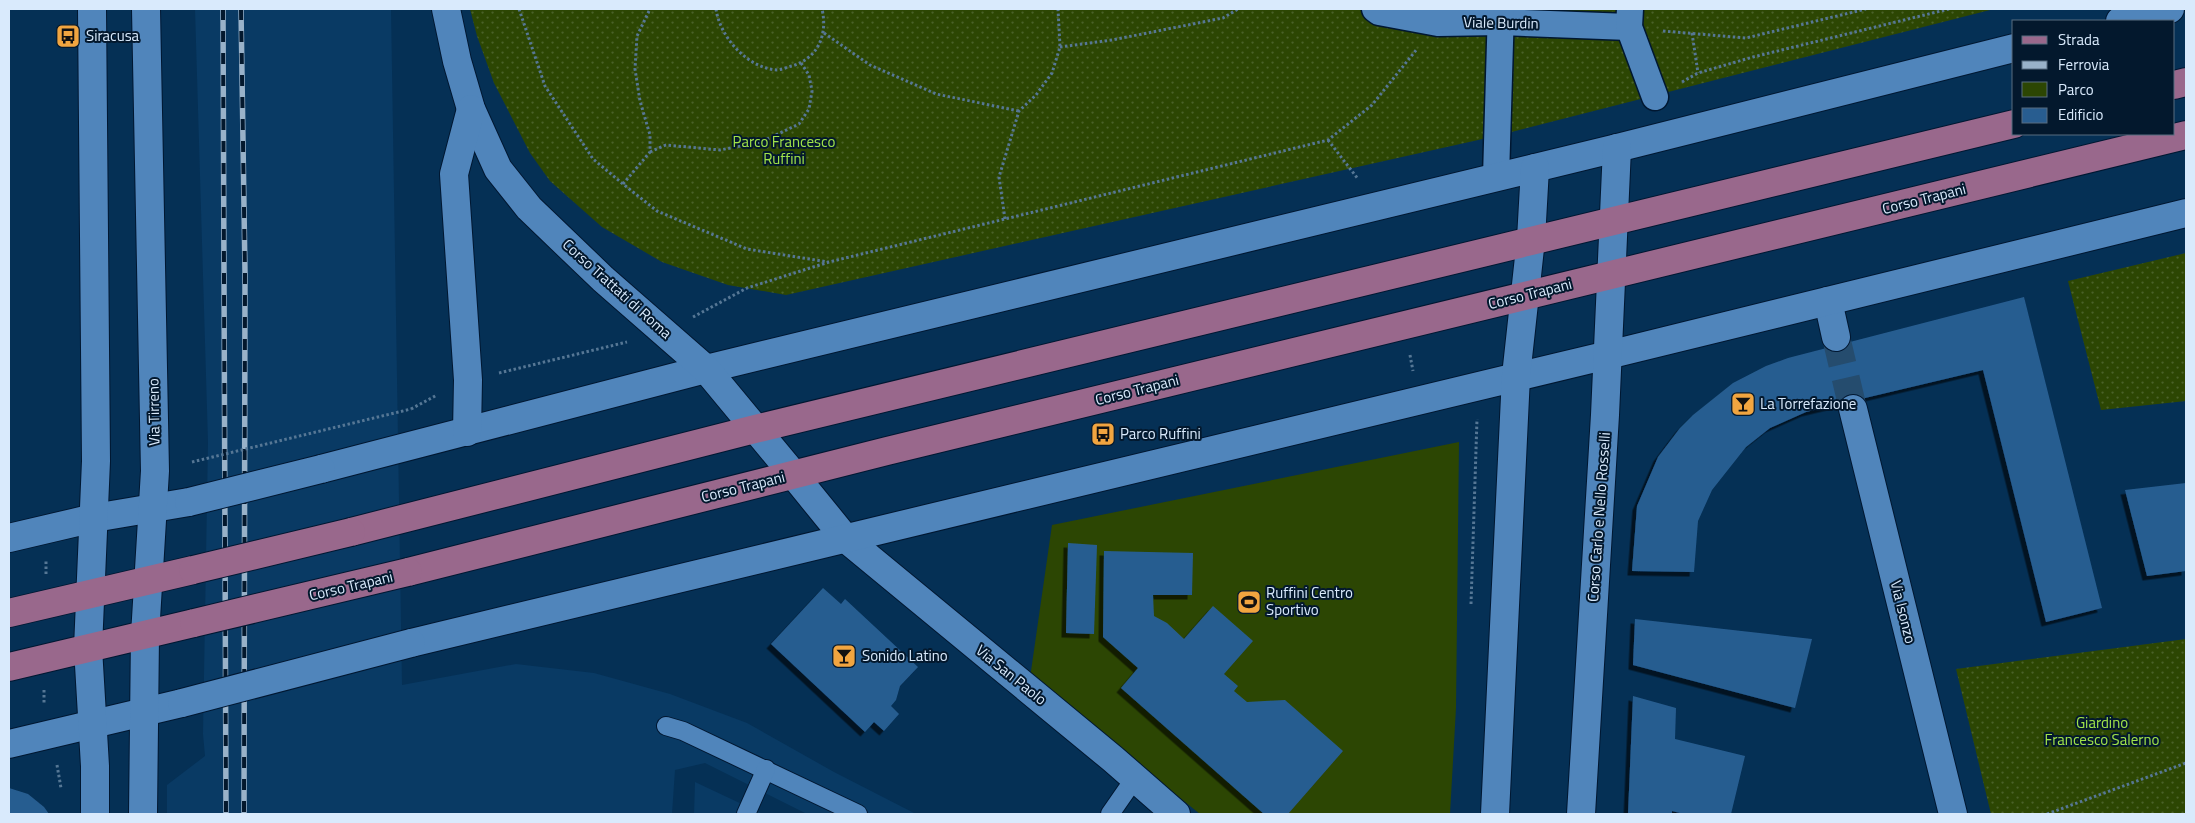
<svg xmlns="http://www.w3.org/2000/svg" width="2195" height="823" font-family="'Titillium Web',sans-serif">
	<defs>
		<pattern id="green-dots" width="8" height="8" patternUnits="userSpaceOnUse" patternTransform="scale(1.25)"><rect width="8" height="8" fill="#2c4603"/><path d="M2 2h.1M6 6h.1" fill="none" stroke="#4a6129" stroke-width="1.8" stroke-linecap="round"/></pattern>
		<filter id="shadow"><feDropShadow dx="-4.5" dy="4.5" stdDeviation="0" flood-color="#0009"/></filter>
	</defs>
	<rect width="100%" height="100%" fill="#053055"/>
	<g fill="#093a64">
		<polygon points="195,9 391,9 402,685 516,664 594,673 670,694 747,723 834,772 916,814 807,814 705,763 675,770 672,814 167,814 167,785 205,756 203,734 208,442"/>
		<polygon points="695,782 763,814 694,814"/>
	</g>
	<g fill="url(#green-dots)">
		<polygon points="470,9 1994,9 1496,136 786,295 728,285 662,262 602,227 550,181 530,153 494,83 477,36"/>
		<polygon points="2186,253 2186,401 2101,410 2068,281"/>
		<polygon points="2186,639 2186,814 1991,814 1956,669"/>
	</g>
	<polygon fill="#2c4603" points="1459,442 1456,708 1450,814 1200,814 1030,678 1052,525"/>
	<g fill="#285d90" filter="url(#shadow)">
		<polygon points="2024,297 2102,608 2046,622 1983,370 1806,412 1770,428 1746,447 1712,490 1698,521 1694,572 1632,571 1637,506 1658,457 1680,428 1693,415 1733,383 1766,366 1788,358"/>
		<polygon points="2186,483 2186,571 2147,576 2125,490"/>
		<polygon points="1068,543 1097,545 1094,634 1066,633"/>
		<polygon points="1104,551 1193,553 1192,595 1153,595 1154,616 1167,623 1184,639 1213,606 1253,641 1224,674 1238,686 1234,691 1247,702 1285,700 1343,751 1288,814 1264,814 1121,688 1138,668 1103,637"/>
		<polygon points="823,588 841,604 845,599 918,667 900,686 896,700 891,706 899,714 884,731 874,722 865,732 771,644"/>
		<polygon points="1635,619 1812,639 1795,708 1633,665"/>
		<polygon points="1633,696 1676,708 1675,739 1745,756 1731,814 1684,814 1672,811 1672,814 1628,814"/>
		<polygon points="9,788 28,794 44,807 49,814 9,814"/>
	</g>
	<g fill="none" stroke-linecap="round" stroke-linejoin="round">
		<polyline stroke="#254c6e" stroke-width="28" stroke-dasharray="28 14" stroke-linecap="butt" points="1836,337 1853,409"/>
		<g stroke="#001731" stroke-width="20">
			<g id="service">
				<polyline points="666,726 683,731 858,814"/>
				<polyline points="746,814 766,769"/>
				<polyline points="1110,814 1135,778"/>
			</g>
		</g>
		<g stroke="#001731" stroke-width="29">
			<g id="pedestrian">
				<polyline points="1375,9 1379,12 1438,23 1501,22 1629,27"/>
				<polyline points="1630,9 1629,27 1655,97"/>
				<polyline points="1496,177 1501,9"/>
			</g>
		</g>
		<g stroke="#001731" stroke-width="30">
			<g id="minor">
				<polyline points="2120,21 2170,9"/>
				<polyline points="1828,301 1836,337"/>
				<polyline points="1853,409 1953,814"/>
				<polyline points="321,469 706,369 1617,148 2014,48"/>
				<polyline points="793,474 845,538 1113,759 1176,814"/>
				<polyline points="9,538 94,518 189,502"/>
				<polyline points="411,643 1608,355 2186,213"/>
				<polyline points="9,744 182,703"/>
			</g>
		</g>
		<g stroke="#001731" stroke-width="30">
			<g id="tertiary">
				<polyline points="92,9 96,461 88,648 95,766 95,814"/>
				<polyline points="446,9 457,61 471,109 498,169 529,208 603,279 706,369 793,474"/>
				<polyline points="467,432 468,380 454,174 471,109"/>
				<polyline points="143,814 145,635 155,471 146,9"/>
				<polyline points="1495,814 1516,376 1531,239 1535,168"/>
				<polyline points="1581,814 1605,415 1617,148"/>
			</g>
		</g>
		<g stroke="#001731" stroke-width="30">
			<g id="primary">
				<polyline points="2174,85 2186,82"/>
				<polyline points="351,532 755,429 2014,124"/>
				<polyline points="408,572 887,451 2186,135"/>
				<polyline points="9,613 193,570"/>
				<polyline points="9,667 194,623"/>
			</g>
		</g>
		<g stroke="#567795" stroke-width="3" stroke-dasharray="2.5 2.5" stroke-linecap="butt">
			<polyline points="519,9 545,86 593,159 623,184 657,211 747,249 828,262"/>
			<path d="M716,9C720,37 747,68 777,70C781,70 787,67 792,66C818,58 828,35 822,9"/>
			<polyline points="1663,31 1746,38 1866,9"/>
			<polyline points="824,33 870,65 936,94 1019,111"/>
			<polyline points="1692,33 1698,73"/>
			<polyline points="1060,47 1112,40 1223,18 1238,9"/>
			<polyline points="1682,82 1698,73 1753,57 1949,9"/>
			<polyline points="1328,140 1358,179"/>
			<polyline points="650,152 666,145 720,150 761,142 799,124 809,109 812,91 809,75 801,63"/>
			<polyline points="623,184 650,152 650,135 640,101 635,69 637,36 650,9"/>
			<polyline points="1005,219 999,177 1019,111 1036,95 1052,73 1060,47 1058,9"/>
			<polyline points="693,317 747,288 829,262 1328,140 1372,105 1417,49"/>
			<polyline points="1410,355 1413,371"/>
			<polyline points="499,373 627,342"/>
			<polyline points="411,409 437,395"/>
			<polyline points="46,574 46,560"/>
			<polyline points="1471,604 1477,419"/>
			<polyline points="44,690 44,704"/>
			<polyline points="57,765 61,788"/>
			<polyline points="2047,814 2186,763"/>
		</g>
		<use href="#service" stroke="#5085bb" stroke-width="18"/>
		<use href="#pedestrian" stroke="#5085bb" stroke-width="26"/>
		<use href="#minor" stroke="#5085bb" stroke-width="28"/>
		<use href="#tertiary" stroke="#5085bb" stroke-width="28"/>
		<use href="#primary" stroke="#99688c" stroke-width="28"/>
		<g stroke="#99b2c9" stroke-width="5.5">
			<g id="rail">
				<polyline points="223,9 226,814"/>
				<polyline points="241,9 245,273 244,814"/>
			</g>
		</g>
		<use href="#rail" stroke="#03182d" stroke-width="4" stroke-dasharray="11" stroke-linecap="butt"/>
		<g stroke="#001731" stroke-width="30" stroke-linecap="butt">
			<g id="minor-bridge">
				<polyline points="189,502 321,469"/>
				<polyline points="182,703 411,643"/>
			</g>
		</g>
		<g stroke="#001731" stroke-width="30" stroke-linecap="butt">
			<g id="primary-bridge">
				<polyline points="193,570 351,532"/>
				<polyline points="194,623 408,572"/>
			</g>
		</g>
		<polyline stroke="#567795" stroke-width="3" stroke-dasharray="2.5 2.5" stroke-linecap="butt" points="192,462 411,409"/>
		<use href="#minor-bridge" stroke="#5085bb" stroke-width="28"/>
		<use href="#primary-bridge" stroke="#99688c" stroke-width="28"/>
	</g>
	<defs>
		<g id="bus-square" transform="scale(1.25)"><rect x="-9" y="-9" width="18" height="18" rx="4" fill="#f1a540" stroke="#03182d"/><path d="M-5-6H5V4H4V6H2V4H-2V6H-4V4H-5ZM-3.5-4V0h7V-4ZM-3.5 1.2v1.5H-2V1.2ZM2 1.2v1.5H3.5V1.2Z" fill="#111"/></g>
		<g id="bar-square" transform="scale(1.25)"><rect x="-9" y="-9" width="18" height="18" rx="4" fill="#f1a540" stroke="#03182d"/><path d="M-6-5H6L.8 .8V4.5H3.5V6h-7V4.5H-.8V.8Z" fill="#111"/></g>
		<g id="stadium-square" transform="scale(1.25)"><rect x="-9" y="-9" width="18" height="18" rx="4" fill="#f1a540" stroke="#03182d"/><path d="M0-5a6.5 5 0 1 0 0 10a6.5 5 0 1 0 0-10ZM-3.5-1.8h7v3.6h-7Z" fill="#111"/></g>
	</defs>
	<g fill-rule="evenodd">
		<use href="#bus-square" x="68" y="36"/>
		<use href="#bar-square" x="1743" y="404"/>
		<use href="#bus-square" x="1103" y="434"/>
		<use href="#stadium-square" x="1249" y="602"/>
		<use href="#bar-square" x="844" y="656"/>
	</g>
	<g text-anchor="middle" stroke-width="4" stroke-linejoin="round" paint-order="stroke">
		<g font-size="15" fill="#d9eafc" stroke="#03182d">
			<text transform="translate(1501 23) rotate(1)" y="5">Viale Burdin</text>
			<text transform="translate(1924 199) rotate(-14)" y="5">Corso Trapani</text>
			<text transform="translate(617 289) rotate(42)" y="5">Corso Trattati di Roma</text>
			<text transform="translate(1530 294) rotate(-14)" y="5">Corso Trapani</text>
			<text transform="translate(1137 390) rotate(-14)" y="5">Corso Trapani</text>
			<text transform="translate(154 412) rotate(-91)" y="5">Via Tirreno</text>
			<text transform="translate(743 487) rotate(-14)" y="5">Corso Trapani</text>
			<text transform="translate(1599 517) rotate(-86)" y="5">Corso Carlo e Nello Rosselli</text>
			<text transform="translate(351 586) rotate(-13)" y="5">Corso Trapani</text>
			<text transform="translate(1903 612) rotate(76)" y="5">Via Isonzo</text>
			<text transform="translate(1011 675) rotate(39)" y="5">Via San Paolo</text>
		</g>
		<g font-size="15" fill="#d9eafc" stroke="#03182d" text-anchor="start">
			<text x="86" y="41">Siracusa</text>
			<text x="1760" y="409">La Torrefazione</text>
			<text x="1120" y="439">Parco Ruffini</text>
			<text x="1266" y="598">Ruffini Centro<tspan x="1266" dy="17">Sportivo</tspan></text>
			<text x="862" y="661">Sonido Latino</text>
		</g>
		<g font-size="15" fill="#a1e44a" stroke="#03182d">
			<text x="784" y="147">Parco Francesco<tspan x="784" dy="17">Ruffini</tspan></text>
			<text x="2102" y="728">Giardino<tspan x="2102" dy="17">Francesco Salerno</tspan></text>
		</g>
	</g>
	<rect width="2195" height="823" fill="none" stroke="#d9eafc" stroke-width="20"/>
	<rect x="2012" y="20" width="162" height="115" fill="#03182d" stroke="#596c80"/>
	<rect x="2022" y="36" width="25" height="8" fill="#99688c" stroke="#596c80"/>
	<text x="2058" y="45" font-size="15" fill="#d9eafc">Strada</text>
	<rect x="2022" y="61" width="25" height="8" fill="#99b2c9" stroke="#596c80"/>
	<text x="2058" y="70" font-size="15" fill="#d9eafc">Ferrovia</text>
	<rect x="2022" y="82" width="25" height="15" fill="#2c4603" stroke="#596c80"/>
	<text x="2058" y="95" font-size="15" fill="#d9eafc">Parco</text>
	<rect x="2022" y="108" width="25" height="15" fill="#285d90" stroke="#596c80"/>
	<text x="2058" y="120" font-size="15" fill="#d9eafc">Edificio</text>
</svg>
